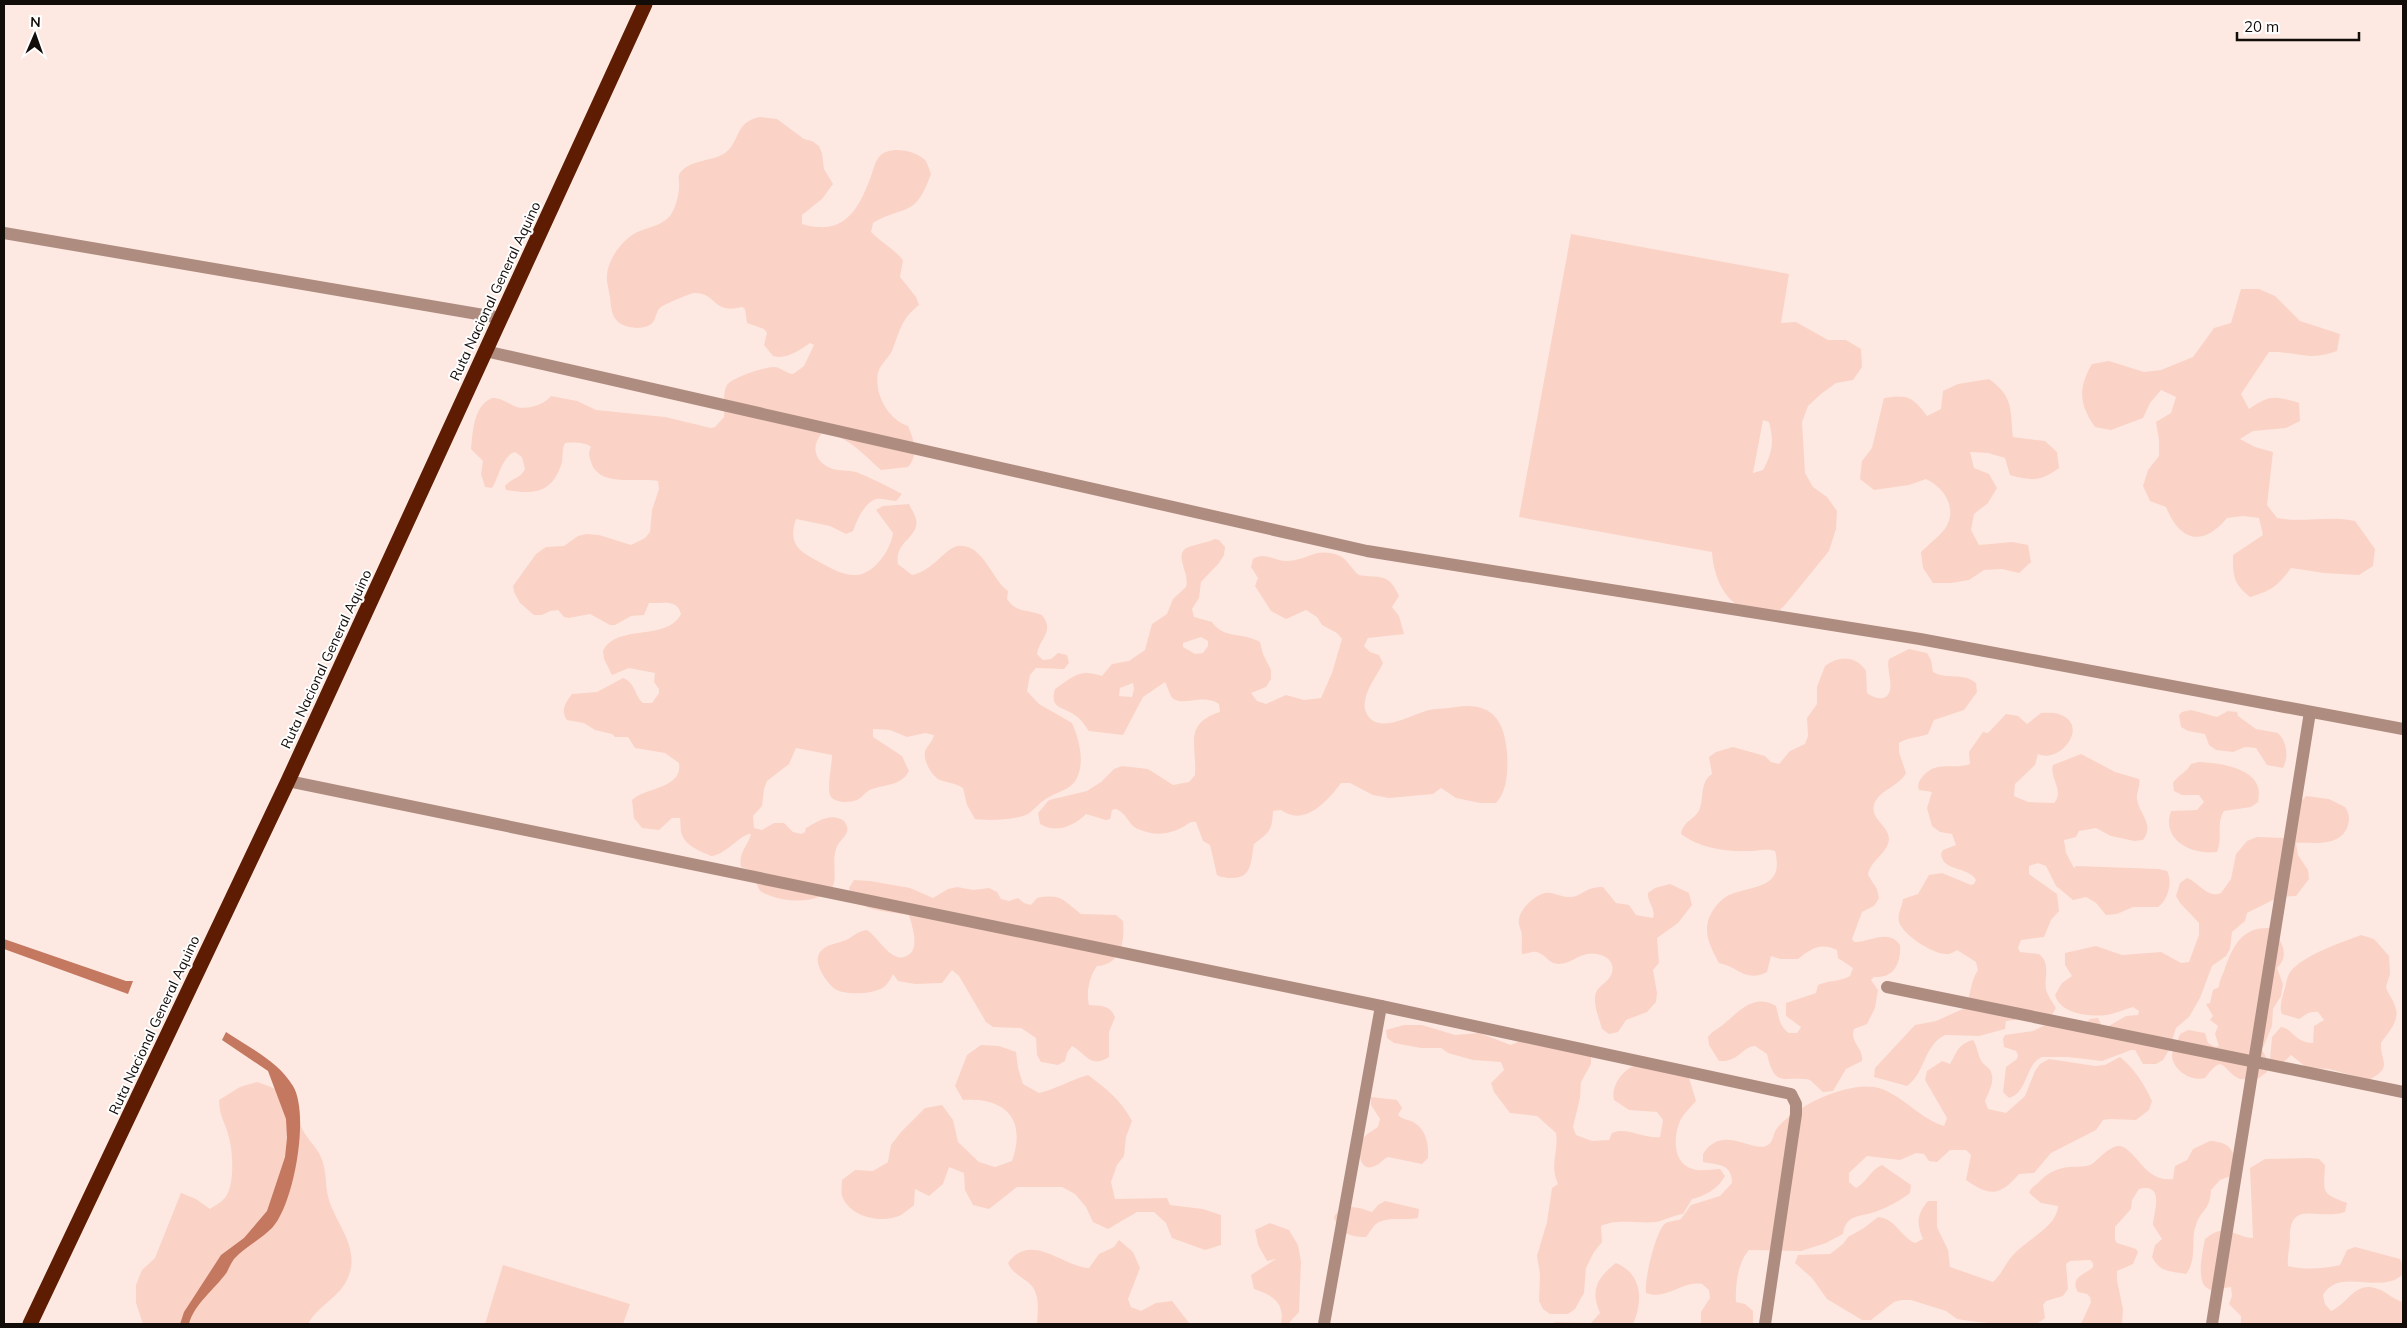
<svg xmlns="http://www.w3.org/2000/svg" width="2407" height="1328" font-family="Mulish,sans-serif">
	<rect width="100%" height="100%" fill="#fde9e2"/>
	<g fill="#fad3c6" fill-rule="evenodd">
		<path d="M760,117L777,119L804,139L812,141L819,146L822,153L824,169L833,184L822,199L802,215V224C842,236 857,213 870,179C873,172 874,163 879,157C888,145 915,150 925,160C928,164 929,169 931,174C915,219 905,204 873,223L871,232C881,242 894,249 903,260L900,277L916,297L919,305C901,319 900,331 892,351C888,359 880,364 878,373C874,394 888,419 908,426C914,440 919,454 908,467L881,470C864,455 846,434 822,433C810,447 815,463 833,469C840,471 848,470 856,472C871,478 887,486 902,494L896,501C890,501 881,498 876,499C864,503 857,520 853,531L846,534L830,526L796,519C787,546 801,552 821,563C831,568 842,575 854,575C873,576 891,550 893,533L876,510L883,506L909,504C911,509 915,514 916,519C920,538 894,541 898,564L912,575C933,571 945,548 958,546C983,543 991,579 1008,591L1007,599C1017,614 1028,609 1042,615C1055,632 1040,637 1037,654L1043,660L1051,659L1058,653L1067,655L1069,663L1064,669L1036,668L1030,675L1027,691L1039,704L1072,723C1079,739 1085,761 1077,778C1071,790 1059,791 1049,797C1041,801 1035,809 1028,814C1017,820 987,821 975,819L967,805L963,788C955,783 948,783 940,780C932,777 921,758 926,749C929,744 932,742 934,735L925,733L907,737L890,730L873,729V737L902,756L909,771C901,786 886,784 872,789C866,791 862,798 857,800C849,803 836,803 831,797C826,790 832,765 832,755L796,748L789,764L767,781L764,789L762,806L753,816L754,828L762,830L774,823H784L793,832L801,834L805,832L806,828C818,821 832,812 844,821C854,834 839,838 836,849C832,861 837,875 833,886C819,907 778,902 760,891L750,870L741,867C738,853 748,846 751,834C741,833 726,855 711,856C700,851 686,846 682,835C680,830 681,824 680,818H672L659,830L642,828L634,818L632,800C645,787 683,789 679,763L665,753L635,748L628,737H615L612,734L595,730L584,723L567,720C560,710 566,702 572,694L597,692L623,678C636,683 634,695 643,703H652L659,693V689L654,682L655,673L629,668L612,675L604,659L603,651C617,623 667,642 681,614C677,598 662,604 649,603L644,615L631,616L615,625H610L590,614L569,618L564,617L558,610L550,611L542,615H534L520,603L514,592L513,586L536,554L546,547L564,546L578,536L586,534L599,535L631,545L645,538L650,532L652,510L659,489L658,481C637,477 599,488 591,462C589,456 588,453 591,447C585,442 572,442 565,443C562,449 563,455 562,462C553,493 534,495 506,490L505,486C511,478 521,479 525,469L522,457L515,452C502,456 499,477 492,488L485,487L481,474L483,461L471,449C473,432 473,406 492,398C501,398 506,402 514,406C525,411 544,405 551,396L577,401L596,410L665,417L711,428L715,427L724,417C725,408 722,393 727,385C731,378 766,366 775,367C782,368 785,373 793,374L804,366L814,345L810,343C800,350 786,360 773,356L764,345L767,333L764,329L747,323L745,309L742,307C712,315 717,292 694,293C689,294 662,305 660,308C656,312 656,318 653,322C647,330 629,329 621,324C611,318 611,307 610,297C609,290 606,282 607,275C608,258 625,236 640,231C650,227 662,225 670,216C675,210 679,195 679,187C680,182 677,178 680,173C690,159 712,162 725,153C741,141 734,122 760,117Z"/>
		<path d="M1571,234L1789,274L1781,323L1796,322L1828,340H1846L1861,349L1862,367L1853,380L1836,383L1821,394L1808,406L1802,422L1805,473L1813,487L1827,497L1837,511L1836,529L1829,551L1785,605L1772,617C1762,613 1750,611 1741,607C1722,598 1713,572 1712,552L1519,517ZM1763,420L1769,422C1774,441 1773,452 1763,470L1753,473Z"/>
		<path d="M2241,289H2259L2275,296L2300,321L2340,334L2337,351C2307,362 2298,351 2269,352L2241,394L2249,409C2270,394 2275,396 2299,403L2300,421L2286,428L2253,431L2240,439L2255,447L2273,452L2267,505L2277,518C2303,523 2329,515 2355,521L2375,549L2373,566L2359,575L2324,573L2291,568C2278,586 2271,591 2250,597C2233,583 2233,576 2233,555L2263,535L2259,518L2243,516L2227,518C2203,547 2180,542 2166,507L2150,501L2143,486L2148,470L2159,456V440L2156,422L2171,413L2176,397L2161,390L2150,403L2143,418L2111,430L2095,427C2079,404 2078,388 2092,364L2109,361L2144,372L2161,370L2193,357L2214,328L2231,323Z"/>
		<path d="M1989,379C2014,397 2010,409 2013,437L2045,441L2057,452L2059,468C2040,482 2032,481 2010,475L2005,458L1988,453L1970,452L1974,468L1989,474L1997,488L1988,503L1974,514L1971,530L1979,545L2012,542L2028,545L2031,562L2019,573L2002,569L1984,570L1969,580L1951,583H1933L1923,568L1921,552C1928,545 1942,534 1946,527C1958,507 1943,487 1926,479L1909,485L1874,490L1860,479L1862,461L1872,448L1884,398C1908,394 1913,397 1927,416L1941,409L1943,391L1958,384Z"/>
		<path d="M1215,539L1219,540L1225,547L1224,555L1219,563L1201,582L1199,598L1192,609L1194,617L1212,622C1223,639 1243,632 1260,642L1263,654L1271,670V679L1266,687L1251,693L1257,701L1266,704L1286,695L1304,700L1321,698L1332,673L1342,639L1337,633L1322,625L1317,617L1306,610L1286,619L1271,611L1255,586L1258,578L1251,567L1253,559C1264,551 1274,561 1287,561C1308,561 1315,546 1340,556C1348,560 1352,570 1359,575C1379,579 1388,571 1399,596L1392,607L1399,616L1404,634L1368,638L1364,646L1370,652L1379,655L1383,663C1377,676 1367,687 1365,701C1364,707 1365,711 1368,716C1381,734 1413,714 1429,710C1438,708 1447,709 1456,707C1490,702 1504,718 1507,752C1508,768 1508,791 1496,803H1480L1456,798L1441,788L1433,794L1389,798L1373,795L1350,783H1341C1327,802 1304,827 1281,810L1273,811C1272,831 1270,832 1254,844C1251,858 1253,878 1233,878C1227,878 1222,878 1217,875L1210,845L1203,841L1196,822C1189,821 1188,825 1183,827C1168,835 1154,836 1138,829C1128,825 1128,814 1116,809L1112,810L1110,819L1106,820L1086,814C1074,826 1056,834 1040,824L1038,813L1049,800L1087,791L1101,782L1114,769L1122,766L1148,769L1173,785L1189,782L1195,775C1197,744 1183,724 1220,712L1219,704C1202,692 1179,709 1171,696C1169,692 1167,686 1165,682L1143,697L1123,735L1089,731C1085,726 1081,719 1076,716C1064,706 1049,710 1055,689C1073,677 1079,668 1102,676L1112,664L1129,661L1145,650L1152,624L1167,614L1173,599L1186,587C1190,574 1175,557 1185,549C1191,545 1206,543 1215,539ZM1201,637L1208,641V646L1203,653L1195,654L1183,647V643ZM1133,683L1134,689L1132,697L1119,696L1120,688Z"/>
		<path d="M1909,649L1927,653L1931,660L1933,672C1946,680 1963,672 1976,683L1977,692L1964,710L1934,720L1928,734C1918,738 1908,737 1899,743V752L1906,773C1899,787 1878,790 1874,805C1870,819 1889,826 1889,839C1888,854 1870,860 1868,875L1877,889L1879,898L1874,906L1862,912L1852,939L1854,942C1869,943 1888,928 1900,945C1901,964 1894,978 1874,977L1871,980L1878,990L1875,1008L1867,1024L1854,1029C1849,1042 1864,1048 1862,1061L1846,1069L1833,1091L1823,1092L1810,1080C1785,1075 1775,1090 1767,1054L1755,1046C1741,1047 1740,1062 1719,1061L1709,1045L1708,1037C1712,1031 1718,1029 1724,1024C1739,1011 1754,993 1776,1006C1779,1017 1779,1026 1789,1033H1797L1801,1027L1786,1016V1003L1816,993L1818,985C1829,980 1839,982 1850,976L1853,968L1838,958L1837,950C1820,942 1811,949 1798,959H1780L1771,956L1767,972C1745,983 1739,967 1719,963C1708,943 1700,926 1716,906C1721,900 1727,895 1734,893C1759,885 1784,886 1775,851C1765,848 1758,851 1748,851C1726,852 1699,848 1681,834C1684,819 1696,820 1700,808C1704,796 1700,782 1712,774L1709,757L1716,752L1733,747L1765,756L1771,762L1779,764L1790,751L1805,744L1808,736L1807,718L1817,704V687L1825,666C1840,655 1856,656 1866,671L1867,693C1871,696 1877,699 1883,698C1898,694 1885,668 1889,659Z"/>
		<path d="M2191,710L2217,717L2228,711L2237,712L2238,716L2256,729L2278,733C2287,742 2289,757 2283,768L2267,765L2256,748L2245,747L2233,752L2216,750L2209,745L2205,734L2188,731L2181,727L2179,715L2182,712Z"/>
		<path d="M2041,713C2047,713 2055,712 2061,715C2089,726 2061,764 2038,754L2035,765L2015,784L2014,796L2028,802L2054,803C2065,791 2049,778 2053,765L2081,754L2115,772L2139,779C2141,786 2136,792 2137,799C2139,814 2155,824 2143,840L2134,841L2111,836L2096,828L2079,831L2076,837L2064,840L2066,853L2074,868L2076,866L2159,869L2167,871C2173,882 2168,900 2158,907H2133L2117,914L2106,915L2096,903L2086,897L2073,900L2056,886L2046,866L2038,863L2029,866V874L2057,894L2059,911L2051,920L2044,937L2021,940L2018,948L2020,952L2039,954C2051,964 2044,976 2046,989C2047,995 2053,1003 2056,1008L2051,1016L2016,1015L2015,1020L2006,1021L2005,1029L1979,1036L1945,1035C1923,1046 1926,1072 1907,1086L1874,1077L1875,1068L1915,1025L1936,1021L1965,1008C1971,995 1970,982 1978,970L1976,962L1957,950C1953,952 1950,955 1946,954C1933,954 1903,935 1899,922C1897,913 1902,908 1903,899L1918,894L1929,875L1942,873L1971,885L1974,884L1976,880C1968,866 1943,872 1941,854L1943,850L1956,845L1952,834L1940,832L1932,826L1927,808L1932,792L1919,790C1917,784 1919,781 1923,776C1936,760 1954,770 1970,764L1969,752L1983,732L1988,733L2006,714L2018,716L2027,724Z"/>
		<path d="M2199,762C2222,763 2267,769 2258,802L2251,807L2224,811C2216,823 2223,838 2217,852C2191,855 2161,840 2171,811L2197,810L2204,802L2199,795H2182L2174,791L2173,783C2178,775 2186,773 2191,764Z"/>
		<path d="M2306,796L2329,799L2345,807C2349,813 2350,818 2348,825C2341,848 2314,842 2296,843L2298,855L2308,870L2309,879L2296,896L2279,897L2247,913L2245,921L2232,932L2230,949L2226,956L2212,966L2200,998L2189,1017L2176,1028L2169,1050L2163,1060L2156,1064H2143L2135,1050H2131L2102,1061L2068,1057H2042C2025,1064 2028,1093 2009,1098L2003,1092L2006,1067L2017,1059L2018,1055L2016,1051L2004,1047L2003,1039L2005,1035L2033,1031L2045,1025L2086,1023L2090,1019L2098,1018L2102,1026L2107,1027L2126,1016L2138,1015L2139,1011L2133,1007C2124,1009 2115,1014 2106,1015C2090,1017 2060,1014 2055,995L2062,983L2072,976L2065,965V953L2096,946L2122,955L2161,952L2181,963L2189,962L2199,935V923L2180,903L2176,896L2180,883L2187,878C2199,882 2207,899 2221,893L2231,879L2236,854L2247,841L2257,837L2285,838L2302,800Z"/>
		<path d="M854,880L870,881L910,888L933,898L948,889L957,887L973,890L989,888L997,892L1001,899L1009,901L1018,898L1024,903L1031,905L1037,898C1062,893 1064,901 1081,914L1116,915L1123,921C1125,941 1121,965 1097,966C1089,977 1086,993 1089,1005C1102,1006 1110,1005 1115,1017L1109,1032V1057C1090,1069 1087,1054 1072,1046L1067,1053L1065,1061L1058,1065L1041,1062L1037,1055L1036,1038L1021,1028L993,1027L986,1022L959,976L952,970L942,983L915,984L898,981L893,974C891,978 888,984 884,987C874,994 846,996 835,989C826,982 810,960 822,950C828,944 836,944 843,941C853,938 856,931 867,930C877,937 883,949 893,955C897,957 899,958 904,957C922,952 912,927 909,915C888,911 853,912 849,888Z"/>
		<path d="M1670,884L1689,893L1692,905L1678,923L1657,938L1659,963L1653,970L1657,993L1656,1002L1647,1012L1626,1020L1618,1032L1609,1034L1602,1029C1599,1018 1594,1007 1595,996C1597,985 1607,984 1611,975C1618,959 1600,952 1588,954C1578,955 1570,964 1559,964C1548,964 1547,955 1537,952C1531,951 1528,954 1522,954C1521,947 1523,938 1521,931C1520,927 1518,924 1519,919C1520,909 1535,895 1545,893C1553,891 1562,898 1571,897C1583,896 1584,887 1603,887L1616,903L1629,905L1636,915L1653,918C1656,908 1647,902 1648,893L1655,888Z"/>
		<path d="M2269,928C2281,938 2291,955 2277,968L2283,984L2281,996L2273,1009L2272,1026L2262,1050L2266,1057L2267,1072L2256,1080L2240,1079C2221,1071 2225,1051 2205,1078C2191,1082 2173,1070 2172,1056C2172,1053 2179,1037 2180,1034L2188,1030L2205,1033L2208,1043L2215,1047L2219,1046L2215,1034L2218,1026L2210,1020L2213,1016L2206,1004L2210,1003L2213,990L2219,987C2219,980 2223,975 2225,968C2233,946 2242,927 2269,928Z"/>
		<path d="M2361,935L2374,939L2389,956L2390,974L2386,987C2388,994 2393,999 2395,1006C2401,1021 2388,1032 2381,1043C2380,1062 2394,1067 2369,1080L2329,1069L2307,1068L2291,1055L2282,1064L2270,1059L2272,1037L2281,1027C2292,1028 2295,1043 2313,1043L2314,1026L2324,1020L2318,1012C2309,1011 2306,1015 2299,1019L2282,1014C2279,1008 2282,998 2284,991C2286,986 2286,981 2288,976C2296,957 2343,942 2361,935Z"/>
		<path d="M1404,1025H1422L1455,1035L1479,1033L1511,1045L1526,1038L1591,1056V1064L1581,1082L1580,1098L1573,1127L1576,1135L1592,1141L1609,1140L1612,1133C1627,1126 1643,1139 1660,1137L1663,1120L1657,1112L1629,1110L1614,1100C1610,1085 1626,1064 1643,1064C1655,1065 1676,1074 1689,1078L1696,1101C1691,1107 1685,1112 1681,1119C1673,1135 1672,1164 1693,1169C1701,1172 1711,1169 1720,1169L1725,1176C1718,1189 1705,1196 1692,1199L1683,1214C1675,1215 1662,1221 1656,1222C1639,1224 1617,1218 1601,1226L1602,1242L1594,1252L1586,1268L1584,1293L1575,1309L1568,1314H1550L1543,1309L1539,1301L1540,1274L1537,1256L1547,1222L1552,1188L1558,1184C1549,1163 1559,1153 1556,1133L1537,1116L1510,1113L1494,1092L1491,1083L1504,1070L1501,1062L1473,1060L1448,1053L1441,1048H1421L1394,1043L1387,1038L1386,1030Z"/>
		<path d="M1973,1040C1978,1047 1977,1054 1982,1062C1984,1065 1988,1067 1990,1070C1996,1080 1989,1091 1985,1101L1988,1109L2006,1113L2025,1096L2035,1071L2040,1064L2049,1059L2095,1066L2105,1065L2120,1057C2134,1068 2145,1085 2152,1101L2149,1110L2136,1120L2111,1119L2103,1120L2096,1130L2051,1153L2034,1173L2019,1174C2000,1196 1990,1197 1966,1180L1971,1155L1966,1150H1950L1937,1162L1929,1161L1924,1154L1916,1153L1900,1160L1867,1156L1849,1173V1182L1856,1188C1867,1182 1870,1170 1882,1165L1911,1185L1910,1193C1900,1201 1886,1208 1875,1212C1860,1217 1846,1214 1843,1234L1826,1243L1801,1251L1749,1250C1738,1262 1735,1286 1736,1302L1745,1304L1753,1311V1324H1701V1312L1710,1298L1709,1290L1702,1284C1682,1280 1667,1301 1646,1293C1644,1281 1656,1228 1666,1223C1669,1221 1677,1221 1681,1219L1691,1205L1720,1196L1732,1183C1732,1163 1717,1165 1703,1162V1154C1722,1124 1751,1152 1766,1146C1775,1142 1772,1133 1778,1127C1797,1105 1853,1078 1882,1089C1905,1098 1921,1119 1944,1126L1947,1118L1925,1080L1927,1071L1942,1061L1950,1064C1957,1052 1958,1044 1973,1040Z"/>
		<path d="M981,1045L999,1046L1016,1052L1018,1068L1023,1084L1039,1093C1056,1089 1071,1080 1088,1075C1107,1089 1121,1100 1132,1121L1126,1137L1124,1156L1117,1165L1111,1182L1115,1199L1167,1198L1170,1205L1203,1209L1221,1215V1245L1205,1250L1172,1238L1166,1223L1154,1212H1137L1108,1229L1093,1222L1086,1207L1075,1194L1062,1187H1017L989,1209L973,1205L965,1190L964,1173L949,1167L943,1184L929,1196L915,1189L914,1205C910,1208 906,1212 901,1215C883,1224 850,1218 842,1196C841,1192 842,1185 842,1180L855,1170L873,1171L888,1162L891,1145L901,1132L925,1108L942,1105L953,1120L958,1142L979,1162L995,1167L1012,1161C1027,1119 1005,1097 963,1100L955,1086L967,1055Z"/>
		<path d="M257,1082C272,1087 289,1093 298,1108C302,1113 299,1121 301,1126C305,1137 315,1145 320,1155C328,1171 324,1187 330,1203C338,1225 355,1244 351,1268C345,1297 321,1301 308,1324H143L136,1303V1285L142,1270L155,1258L181,1193L196,1199L210,1209C214,1206 220,1203 223,1200C236,1188 233,1149 228,1134C224,1119 220,1119 219,1100L240,1087Z"/>
		<path d="M1371,1097L1397,1100L1402,1108L1398,1115C1403,1120 1407,1119 1413,1122C1426,1129 1429,1144 1428,1158L1422,1164L1388,1157C1383,1159 1380,1164 1375,1166C1358,1174 1356,1146 1365,1136C1369,1132 1374,1130 1378,1127L1380,1119L1371,1105Z"/>
		<path d="M2210,1141C2233,1142 2236,1154 2236,1174L2220,1180L2211,1190C2210,1211 2201,1209 2196,1225C2190,1241 2198,1259 2186,1274C2171,1271 2160,1273 2152,1257L2155,1245L2162,1239L2153,1225C2153,1214 2166,1182 2139,1189L2132,1200L2131,1209L2115,1227V1240L2117,1243L2136,1249L2138,1252L2133,1264L2117,1271V1280L2123,1309L2122,1324H2081L2091,1302L2090,1297L2087,1294L2078,1292C2069,1277 2085,1275 2093,1267V1263L2090,1260L2070,1261L2066,1264L2068,1289L2063,1296L2046,1301L2043,1305L2045,1318L2037,1324H1998L1970,1321L1957,1319L1946,1311L1911,1300H1902L1894,1302L1871,1320H1862L1827,1299L1812,1278L1795,1263L1798,1255L1830,1254L1843,1244L1848,1237L1864,1228L1878,1217C1895,1218 1901,1237 1915,1243L1923,1239C1916,1223 1917,1214 1928,1201H1937V1227L1948,1250L1950,1267L1993,1282C2002,1274 2006,1262 2014,1254C2026,1240 2057,1227 2058,1206L2041,1203L2029,1193C2031,1187 2035,1186 2039,1182C2047,1173 2058,1168 2069,1167C2076,1166 2085,1168 2092,1164C2099,1159 2110,1145 2120,1146C2136,1149 2145,1183 2173,1179L2175,1166L2187,1160L2193,1149Z"/>
		<path d="M2310,1158L2319,1159L2325,1165C2324,1193 2320,1193 2347,1203L2345,1212C2318,1221 2289,1198 2290,1239C2290,1247 2287,1256 2288,1266C2304,1270 2324,1269 2340,1265L2347,1250L2355,1247L2400,1259L2403,1265V1274C2382,1296 2339,1266 2323,1295L2325,1304L2331,1311C2349,1303 2355,1280 2378,1289C2387,1292 2394,1300 2403,1302V1324H2241V1316L2229,1304L2232,1296L2231,1287C2226,1287 2221,1290 2216,1290C2192,1292 2203,1251 2205,1239C2227,1221 2232,1237 2253,1238L2250,1168L2265,1159Z"/>
		<path d="M1385,1201L1419,1209L1418,1218C1405,1221 1388,1216 1376,1224C1372,1227 1369,1234 1366,1237C1350,1237 1339,1233 1334,1217C1343,1202 1358,1207 1372,1212L1378,1205Z"/>
		<path d="M1270,1223L1289,1230L1298,1245L1301,1262L1299,1312L1288,1324H1281C1285,1302 1272,1295 1254,1289L1251,1275L1276,1259L1267,1261L1258,1245L1255,1230Z"/>
		<path d="M1119,1240L1133,1252L1140,1268L1128,1299L1131,1307L1141,1311L1156,1303L1172,1301L1190,1324H1037C1038,1308 1041,1290 1025,1280C1017,1274 1012,1272 1008,1263C1031,1231 1063,1267 1089,1268L1099,1254L1114,1247Z"/>
		<path d="M1616,1263C1643,1274 1643,1302 1633,1324H1551L1556,1322L1591,1323L1600,1313C1590,1290 1597,1278 1616,1263Z"/>
		<polygon points="503,1265 630,1304 623,1324 485,1324"/>
	</g>
	<g fill="#c4785f">
		<polygon points="4,939 126,981 133,981 128,994 4,949"/>
		<path d="M226,1032C250,1048 278,1061 293,1086C310,1114 294,1205 272,1228C261,1239 245,1247 234,1259C231,1263 229,1268 227,1272C215,1289 194,1304 189,1324H180L184,1312L221,1255L244,1238L267,1211L285,1157L287,1138L286,1119L268,1071L222,1040Z"/>
	</g>
	<g fill="none" stroke-linecap="round" stroke-linejoin="round">
		<g stroke="#af8c80" stroke-width="12">
			<polyline points="4,233 501,318"/>
			<polyline points="485,351 1367,551 1920,639 2403,729"/>
			<polyline points="288,781 1381,1006 1791,1094 1796,1104 1796,1114 1765,1324"/>
			<polyline points="1887,987 2403,1092"/>
			<polyline points="1324,1324 1381,1006"/>
			<polyline points="2212,1324 2310,712"/>
		</g>
		<polyline stroke="#5e1c02" stroke-width="15" points="30,1324 288,781 645,4"/>
	</g>
	<g text-anchor="middle" stroke-width="4" stroke-linejoin="round" paint-order="stroke">
		<g font-size="14" fill="#130d0a" stroke="#fff">
			<text transform="translate(495 291) rotate(-65)" y="5">Ruta Nacional General Aquino</text>
			<text transform="translate(326 659) rotate(-65)" y="5">Ruta Nacional General Aquino</text>
			<text transform="translate(154 1025) rotate(-65)" y="5">Ruta Nacional General Aquino</text>
		</g>
	</g>
	<rect width="2407" height="1328" fill="none" stroke="#130d0a" stroke-width="10"/>
	<g transform="translate(35 35) rotate(2)" stroke="#ffffff" stroke-width="4" paint-order="stroke">
	<path d="M0-4L9 19L0 12L-9 19Z" fill="#130d0a"/>
	<text y="-8" font-size="14" font-weight="bold" text-anchor="middle" fill="#130d0a">N</text>
	</g>
	<path d="M2237 32v8h122v-8" fill="none" stroke="#130d0a" stroke-width="2.5"/>
	<text x="2244" y="32" font-size="15" fill="#130d0a" stroke="#ffffff" stroke-width="4" paint-order="stroke">20 m</text>
</svg>
